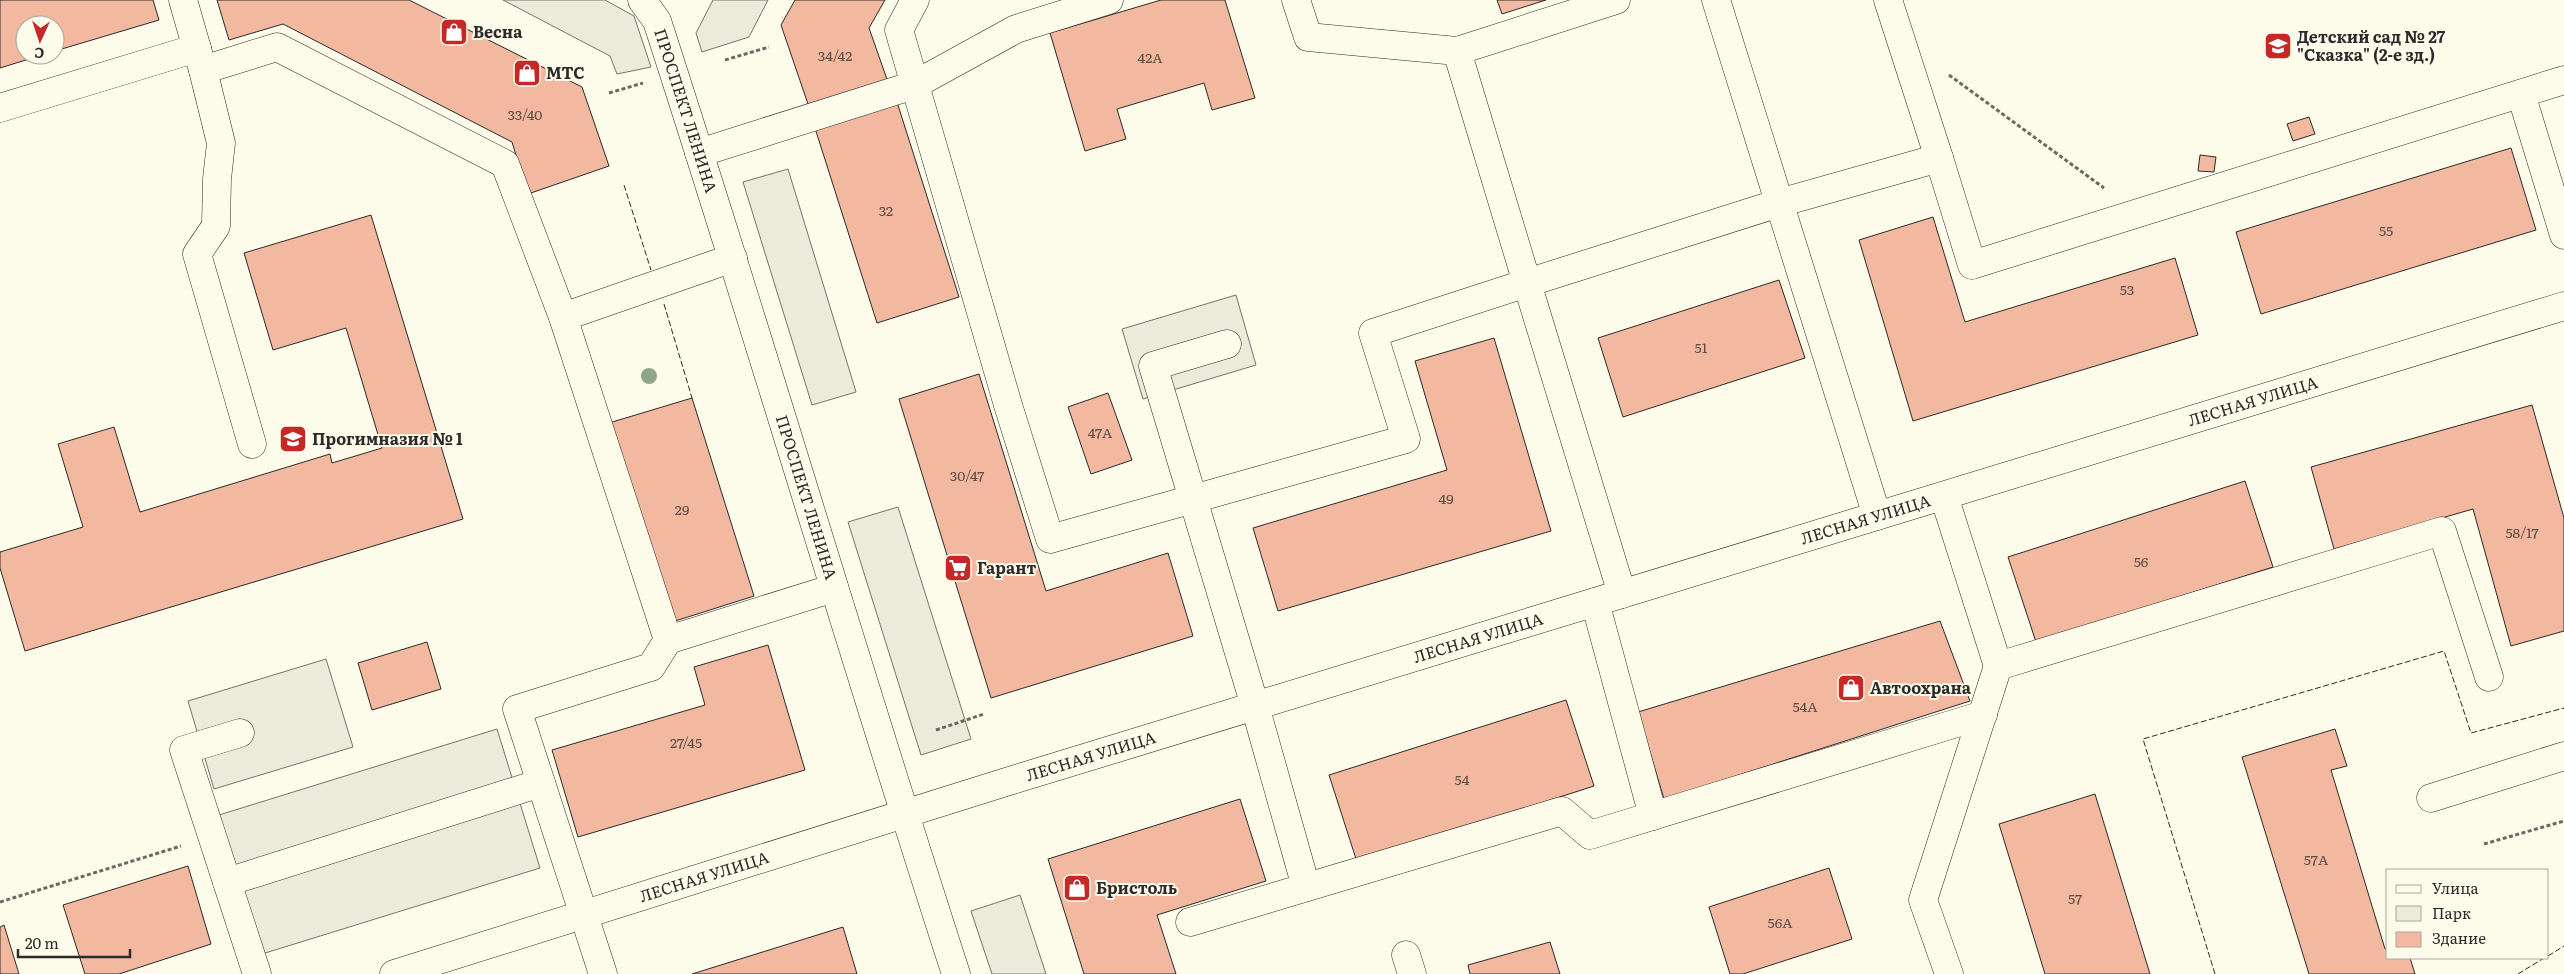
<svg xmlns="http://www.w3.org/2000/svg" width="2564" height="974" font-family="Literata,serif">
	<rect width="100%" height="100%" fill="#fdfbea"/>
	<g fill="#ecebdb" stroke="#74746e">
		<polygon points="503,0 605,0 634,16 651,67 617,74 610,56"/>
		<polygon points="713,0 768,0 749,37 702,52 696,33"/>
		<polygon points="788,169 856,392 812,405 743,182"/>
		<polygon points="898,507 971,739 921,755 848,522"/>
		<polygon points="1020,895 1046,974 992,974 971,911"/>
	</g>
	<g fill="#eceadb" stroke="#74746e">
		<polygon points="1236,295 1256,365 1143,399 1122,329"/>
		<polygon points="326,659 353,747 214,789 188,701"/>
		<polygon points="497,729 540,868 262,954 219,815"/>
	</g>
	<g fill="#f2b8a0" stroke="#2b2b2b">
		<polygon points="0,0 153,0 159,20 55,51 55,25 25,25 25,55 42,55 0,68"/>
		<polygon points="217,0 409,0 582,87 609,166 528,194 512,142 283,24 229,40"/>
		<polygon points="795,0 885,0 869,28 889,85 810,110 781,25"/>
		<polygon points="1161,0 1225,0 1255,98 1212,110 1204,83 1117,109 1126,139 1085,151 1050,33"/>
		<polygon points="1497,0 1546,0 1502,14"/>
		<polygon points="896,99 959,297 877,323 814,125"/>
		<polygon points="2309,117 2315,134 2293,141 2287,124"/>
		<polygon points="2511,148 2536,230 2261,314 2236,232"/>
		<polygon points="2200,155 2216,157 2214,172 2198,171"/>
		<polygon points="371,215 463,519 25,651 0,568 0,552 83,527 58,444 114,427 140,512 330,454 332,463 382,448 346,328 273,350 244,253"/>
		<polygon points="1933,217 1965,322 2175,258 2198,335 1913,421 1859,240"/>
		<polygon points="1779,280 1805,358 1623,417 1598,338"/>
		<polygon points="1494,338 1551,531 1278,611 1253,528 1447,470 1415,361"/>
		<polygon points="979,374 1046,591 1168,553 1193,636 991,698 899,399"/>
		<polygon points="1108,393 1132,460 1091,474 1068,407"/>
		<polygon points="692,398 754,596 672,622 609,423"/>
		<polygon points="2532,405 2564,518 2564,631 2511,646 2473,509 2334,549 2311,467"/>
		<polygon points="2245,481 2273,567 2036,642 2008,557"/>
		<polygon points="1940,621 1970,701 1664,799 1638,712"/>
		<polygon points="427,642 441,689 372,710 358,663"/>
		<polygon points="768,645 805,770 578,837 552,750 705,705 694,667"/>
		<polygon points="1566,700 1594,786 1357,862 1329,775"/>
		<polygon points="2335,729 2347,766 2331,770 2385,949 2388,949 2388,958 2410,958 2415,974 2309,974 2242,757"/>
		<polygon points="2095,794 2150,974 2045,974 1999,824"/>
		<polygon points="1240,799 1266,881 1157,915 1176,974 1084,974 1048,859"/>
		<polygon points="188,866 211,944 119,974 85,974 63,905"/>
		<polygon points="1829,868 1852,939 1743,974 1730,974 1709,907"/>
		<polygon points="4,925 19,974 0,974 0,927"/>
		<polygon points="843,927 857,974 692,974"/>
		<polygon points="1550,942 1560,974 1470,974 1468,965"/>
	</g>
	<g fill="none" stroke-linecap="round" stroke-linejoin="round">
		<g stroke="#2b2b2b" stroke-width="29">
			<g id="minor">
				<polyline points="183,0 203,70 277,47 505,164 563,317 733,258"/>
				<polyline points="915,0 899,30 1008,405 1050,539 1193,499 1255,706 1306,887"/>
				<polyline points="1296,0 1308,37 1457,51 1616,0"/>
				<polyline points="1716,0 1877,516"/>
				<polyline points="1888,0 1939,158"/>
				<polyline points="203,70 221,143 217,179 216,226 197,254 252,444"/>
				<polyline points="2521,94 2564,235"/>
				<polyline points="0,108 197,48"/>
				<polyline points="699,153 914,85 1016,29 1109,0"/>
				<polyline points="563,317 668,640 651,667 517,709 603,974"/>
				<polyline points="1227,344 1153,366 1193,499 1406,439 1373,333 1527,283 1457,51"/>
				<polyline points="1944,496 1998,666"/>
				<polyline points="1622,594 1527,283 1779,203 1939,158 1972,265 2564,80"/>
				<polyline points="1595,602 1653,816"/>
				<polyline points="668,640 834,588"/>
				<polyline points="240,733 184,750 257,974"/>
				<polyline points="2431,798 2564,756"/>
				<polyline points="227,882 541,783"/>
				<polyline points="1190,922 1562,811 1590,835 1983,715"/>
				<polyline points="1406,955 1412,974"/>
				<path id="s1" d="M394,974L1006,782L2564,306"/>
				<polyline points="1949,974 1923,900 1998,666 2442,531 2489,677"/>
			</g>
		</g>
		<g stroke="#2b2b2b" stroke-width="29">
			<g id="major">
				<path id="s2" d="M642,0L657,21C760,338 853,657 956,974"/>
			</g>
		</g>
		<g stroke="#6a6964" stroke-width="3" stroke-dasharray="4 2.5" stroke-linecap="butt">
			<polyline points="725,60 769,47"/>
			<polyline points="1949,75 2104,188"/>
			<polyline points="609,93 643,83"/>
			<polyline points="936,730 984,714"/>
			<polyline points="2484,844 2564,821"/>
			<polyline points="0,902 181,846"/>
		</g>
		<use href="#minor" stroke="#fdfbea" stroke-width="28"/>
		<use href="#major" stroke="#fdfbea" stroke-width="28"/>
		<g stroke="#2b2b2b" stroke-width="1" stroke-dasharray="6 2.5" stroke-linecap="butt">
			<polyline points="624,185 651,270"/>
			<polyline points="664,304 692,398"/>
			<polyline points="2548,956 2564,946"/>
			<polyline points="2215,974 2143,739 2444,651 2471,733 2564,708"/>
			<polyline points="2518,974 2544,958"/>
		</g>
	</g>
	<circle fill="#8ea78a" cx="649" cy="376" r="8"/>
	<defs>
		<g id="shop-square" transform="scale(1.4375)"><rect x="-9" y="-9" width="18" height="18" rx="4" fill="#c62828" stroke="#fdfbea"/><path d="M-5-2.5h2.3a2.7 3.5 0 0 1 5.4 0H5L5.5 6h-11ZM-1.5-2.5h3a1.5 2.3 0 0 0-3 0Z" fill="#fff"/></g>
		<g id="school-square" transform="scale(1.4375)"><rect x="-9" y="-9" width="18" height="18" rx="4" fill="#c62828" stroke="#fdfbea"/><path d="M0-5L7-2L0 1L-7-2ZM-4 1L0 2.5L4 1V4Q0 6-4 4Z" fill="#fff"/></g>
		<g id="supermarket-square" transform="scale(1.4375)"><rect x="-9" y="-9" width="18" height="18" rx="4" fill="#c62828" stroke="#fdfbea"/><path d="M-6-5.5h2.5l.6 2H6L4.5 2H-2.5L-4.4-4H-6ZM-1.5 3.2a1.3 1.3 0 1 0 .1 0ZM3 3.2a1.3 1.3 0 1 0 .1 0Z" fill="#fff"/></g>
	</defs>
	<g fill-rule="evenodd">
		<use href="#shop-square" x="454" y="32"/>
		<use href="#school-square" x="2278" y="46"/>
		<use href="#shop-square" x="527" y="73"/>
		<use href="#school-square" x="293" y="439"/>
		<use href="#supermarket-square" x="958" y="568"/>
		<use href="#shop-square" x="1851" y="688"/>
		<use href="#shop-square" x="1077" y="888"/>
	</g>
	<g text-anchor="middle" stroke-width="4" stroke-linejoin="round" paint-order="stroke">
		<g font-size="14" fill="#5d4e48">
			<text x="835" y="61">34/42</text>
			<text x="1150" y="63">42А</text>
			<text x="525" y="120">33/40</text>
			<text x="886" y="216">32</text>
			<text x="2386" y="236">55</text>
			<text x="2127" y="295">53</text>
			<text x="1701" y="353">51</text>
			<text x="1100" y="438">47А</text>
			<text x="967" y="481">30/47</text>
			<text x="1446" y="504">49</text>
			<text x="682" y="515">29</text>
			<text x="2522" y="538">58/17</text>
			<text x="2141" y="567">56</text>
			<text x="1805" y="712">54А</text>
			<text x="686" y="748">27/45</text>
			<text x="1462" y="785">54</text>
			<text x="2316" y="865">57А</text>
			<text x="2075" y="904">57</text>
			<text x="1780" y="928">56А</text>
		</g>
		<g font-size="16" font-weight="bold" fill="#2b2b2b" stroke="#fdfbea" text-anchor="start">
			<text x="473" y="38">Весна</text>
			<text x="2297" y="43">Детский сад № 27<tspan x="2297" dy="18">"Сказка" (2-е зд.)</tspan></text>
			<text x="546" y="79">МТС</text>
			<text x="312" y="445">Прогимназия № 1</text>
			<text x="977" y="574">Гарант</text>
			<text x="1870" y="694">Автоохрана</text>
			<text x="1096" y="894">Бристоль</text>
		</g>
		<g font-size="16" fill="#2b2b2b" stroke="#fdfbea">
			<text dy="6" stroke="none"><textPath href="#s2" startOffset="120">ПРОСПЕКТ ЛЕНИНА</textPath></text>
			<text dy="6" stroke="none"><textPath href="#s1" startOffset="1945">ЛЕСНАЯ УЛИЦА</textPath></text>
			<text dy="6" stroke="none"><textPath href="#s2" startOffset="525">ПРОСПЕКТ ЛЕНИНА</textPath></text>
			<text dy="6" stroke="none"><textPath href="#s1" startOffset="1540">ЛЕСНАЯ УЛИЦА</textPath></text>
			<text dy="6" stroke="none"><textPath href="#s1" startOffset="1135">ЛЕСНАЯ УЛИЦА</textPath></text>
			<text dy="6" stroke="none"><textPath href="#s1" startOffset="730">ЛЕСНАЯ УЛИЦА</textPath></text>
			<text dy="6" stroke="none"><textPath href="#s1" startOffset="325">ЛЕСНАЯ УЛИЦА</textPath></text>
		</g>
	</g>
	<rect x="2386" y="869" width="162" height="90" fill="#fdfbea" stroke="#a9a89e"/>
	<rect x="2396" y="885" width="25" height="8" fill="#fdfbea" stroke="#a9a89e"/>
	<text x="2432" y="894" font-size="15" fill="#2b2b2b">Улица</text>
	<rect x="2396" y="906" width="25" height="15" fill="#ecebdb" stroke="#a9a89e"/>
	<text x="2432" y="919" font-size="15" fill="#2b2b2b">Парк</text>
	<rect x="2396" y="932" width="25" height="15" fill="#f2b8a0" stroke="#a9a89e"/>
	<text x="2432" y="944" font-size="15" fill="#2b2b2b">Здание</text>
	<g transform="translate(40 40) rotate(183)"><circle r="24" fill="#fdfbea" stroke="#a9a89e"/>
	<path d="M0-4L9 19L0 12L-9 19Z" fill="#c62828"/>
	<text y="-8" font-size="14" font-weight="bold" text-anchor="middle" fill="#2b2b2b">С</text>
	</g>
	<path d="M18 949v8h112v-8" fill="none" stroke="#2b2b2b" stroke-width="2.5"/>
	<text x="25" y="949" font-size="15" fill="#2b2b2b" stroke="#fdfbea" stroke-width="4" paint-order="stroke">20 m</text>
</svg>
